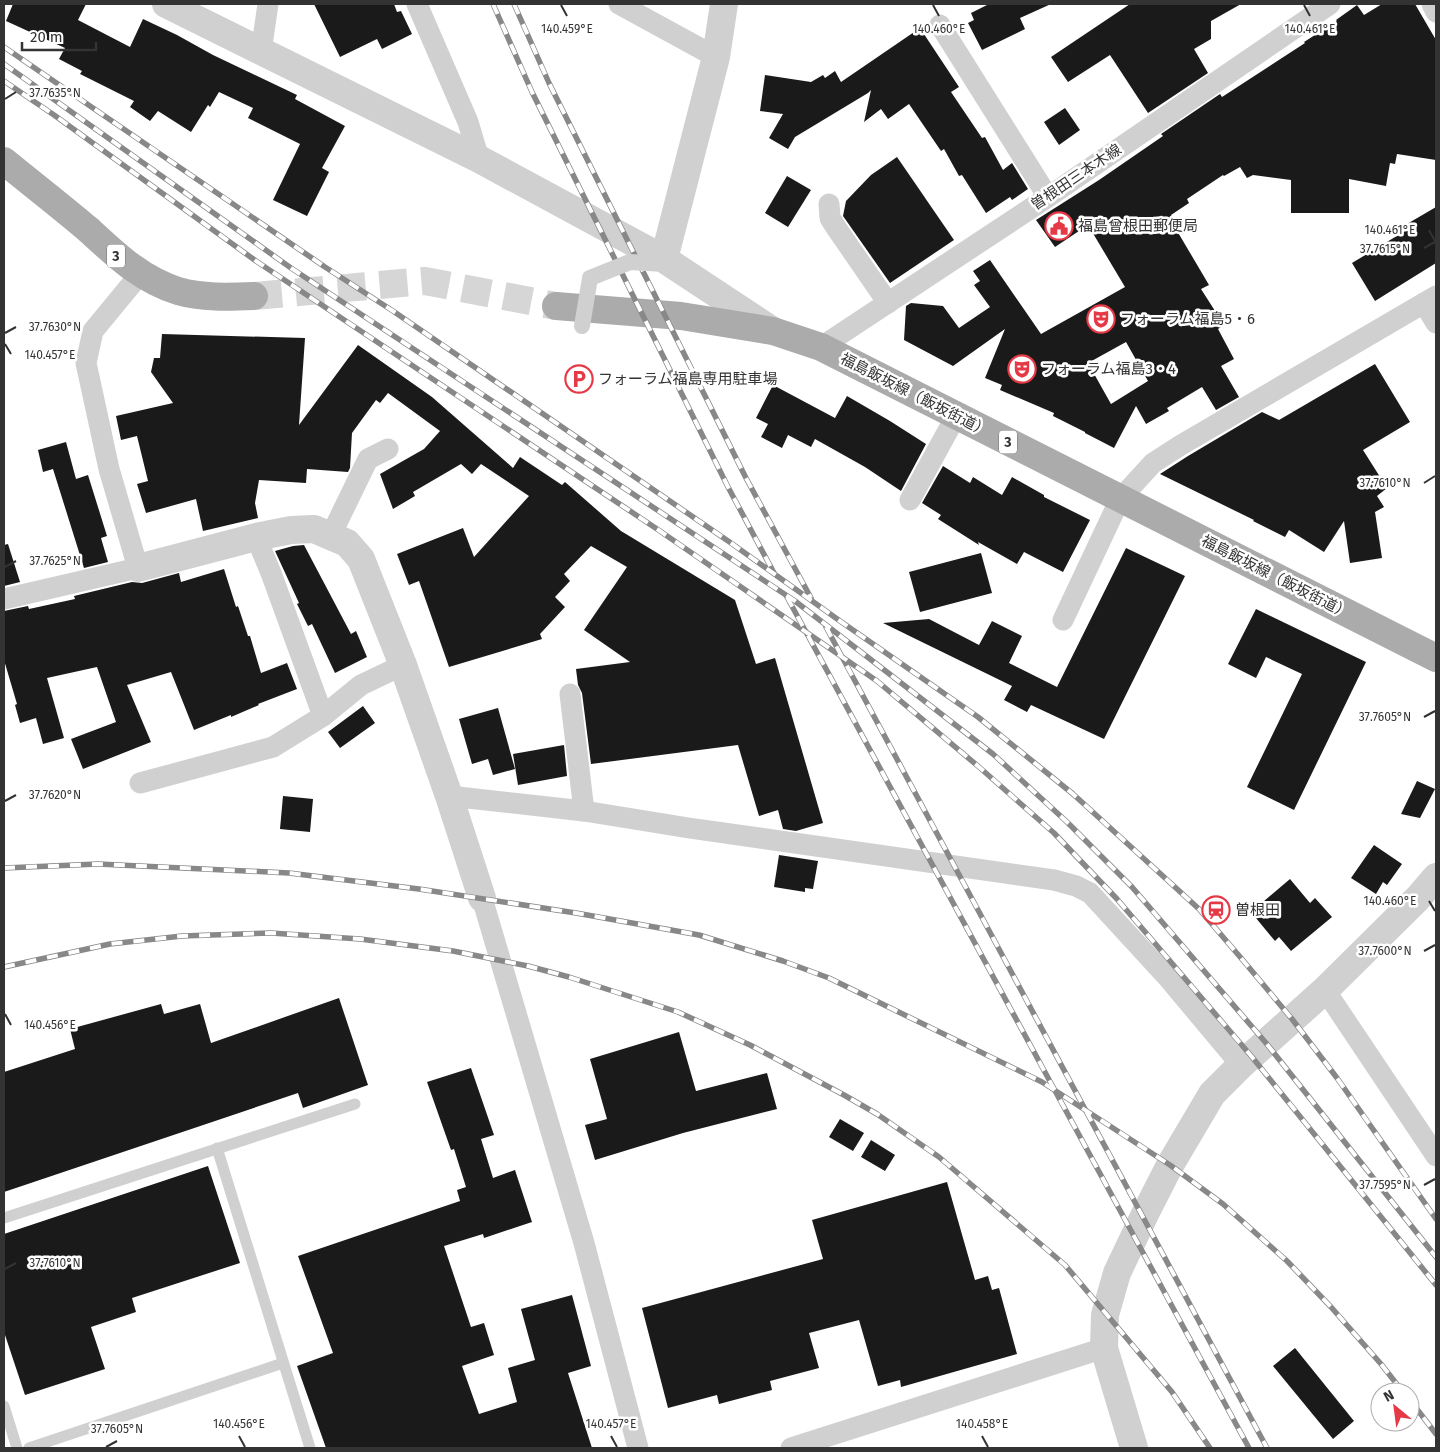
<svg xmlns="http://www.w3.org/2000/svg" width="1440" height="1452" font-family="'Fira Sans','Noto Sans JP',sans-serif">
	<rect width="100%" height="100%" fill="#fff"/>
	<g fill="#1a1a1a" fill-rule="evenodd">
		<polygon points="13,4 86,4 78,20 130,47 143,19 177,35 213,55 297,95 295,99 345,126 322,168 329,172 307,216 273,200 300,144 248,118 253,108 219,92 210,107 208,105 191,132 158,111 150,121 130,107 134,101 80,74 82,71 59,59 65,48 6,21"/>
		<polygon points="314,4 394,4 397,12 401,11 412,34 382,49 377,39 340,57"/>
		<polygon points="989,4 1051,4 1020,18 1025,29 982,50 968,23 974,20 971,13"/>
		<polygon points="1130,4 1241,4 1211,21 1211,39 1194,49 1208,73 1148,113 1110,55 1068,82 1051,57"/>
		<path d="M1382,4H1415L1436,40V160L1397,154L1395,164L1390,163L1386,186L1349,179V213H1291V180L1253,175L1247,178L1240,167L1224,176L1223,175L1187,199L1189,203L1171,215L1175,222L1173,224L1209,285L1201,289L1224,325L1218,329L1234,359L1221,366L1239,397L1216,410L1202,387L1167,408L1169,411L1146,424L1136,406L1114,448L1085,433V432L1053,416L1054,413L1000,390L1002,385L985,378L1005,329L953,366L904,340L906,306L911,303L943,306L959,328L990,307L974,285L980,281L973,271L990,260L1041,334L1125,287L1088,225L1055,247L1036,220L1099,180L1163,136L1161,134L1220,94L1222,97L1305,43L1304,42L1337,21L1336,20L1357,5L1364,15ZM1126,342L1148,381L1111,404L1088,363Z"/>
		<polygon points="920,28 959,87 951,92 982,138 985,137 1003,170 1012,163 1028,189 1012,200 1010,197 986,213 962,175 959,176 944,149 941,151 909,104 888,119 881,109 864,122 871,90 868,93 795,137 788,149 769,138 783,114 760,111 765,75 811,82 823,75 825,78 835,71 841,82"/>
		<polygon points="1065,108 1080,130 1059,145 1044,122"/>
		<polygon points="897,157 954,240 890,283 843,216 846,201 871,175"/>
		<polygon points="787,176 811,190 788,227 765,213"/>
		<polygon points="1436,207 1436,263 1375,301 1352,263 1410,228 1407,224"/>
		<polygon points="162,334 305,338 299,425 358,345 432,397 513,468 520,457 562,485 565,482 621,531 735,600 756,664 775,658 823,823 796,831 783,829 778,810 759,816 738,745 591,764 582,693 578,685 576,669 630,662 584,630 627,567 591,546 564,574 570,581 555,597 565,607 540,634 542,639 449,667 419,581 409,585 397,554 463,528 474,557 529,496 481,464 472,474 461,464 413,492 415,496 393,509 380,474 424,449 440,431 388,393 380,403 376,400 352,433 350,468 348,472 307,469 306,483 259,480 255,503 258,518 203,531 196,499 146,513 137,484 148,481 137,436 121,440 116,416 173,403 151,372 154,358 160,358"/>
		<polygon points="1375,364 1410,422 1363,450 1387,488 1377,496 1384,507 1375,512 1382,558 1350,563 1344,521 1324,552 1289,530 1285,537 1253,521 1254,520 1160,474 1188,456 1262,412 1279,420"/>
		<polygon points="773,385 835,418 847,396 890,421 926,444 901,491 865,467 815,439 811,447 788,435 782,448 761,437 768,424 756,418"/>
		<polygon points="66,442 76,479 88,475 107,536 101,538 108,562 84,568 53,469 43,472 38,450"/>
		<polygon points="943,466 970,483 973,477 1002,495 1012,477 1044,495 1044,497 1090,520 1063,572 1024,552 1017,564 978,542 979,545 938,519 941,515 922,503"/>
		<polygon points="8,544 20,582 4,586 4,545"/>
		<polygon points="304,545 351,634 356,631 367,657 335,673 312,624 308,626 297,604 299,603 275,551 293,546"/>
		<polygon points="1126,548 1185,576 1104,739 1031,705 1027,712 1004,700 1012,686 883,623 929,619 979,645 992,621 1022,636 1009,663 1057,687"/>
		<polygon points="981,553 992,593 920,612 909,572"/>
		<polygon points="224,569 236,607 238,606 248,636 250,636 261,673 287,663 297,689 258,704 259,705 231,717 231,715 194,730 171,672 127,685 151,742 83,769 71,739 116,722 97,667 47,678 64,738 43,744 36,718 20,723 15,705 17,704 4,660 4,611 28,606 29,609 75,599 74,596 132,582 142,583 179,573 181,582"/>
		<polygon points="1256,609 1366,662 1294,810 1247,787 1302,674 1266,657 1256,678 1228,664"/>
		<polygon points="363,706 375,723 340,748 328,732"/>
		<polygon points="498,708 515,769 493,775 488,759 472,764 459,719"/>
		<polygon points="564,745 567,776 518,785 513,754"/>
		<polygon points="1417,781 1435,789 1420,818 1401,814"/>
		<polygon points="283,796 313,799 310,832 280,829"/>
		<polygon points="1374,845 1402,864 1387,885 1383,882 1376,894 1351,878"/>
		<polygon points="779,855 818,861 813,889 805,888 805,892 774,887"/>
		<polygon points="1290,879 1310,903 1315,898 1332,917 1291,951 1279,937 1275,941 1251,912"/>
		<polygon points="339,998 368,1085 303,1108 298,1093 4,1192 4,1072 75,1049 70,1029 161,1004 164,1014 200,1004 211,1043"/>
		<polygon points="679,1032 696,1091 767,1073 777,1109 683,1133 595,1160 585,1125 607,1119 590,1059"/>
		<polygon points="471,1068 494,1135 481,1139 493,1178 515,1170 532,1222 484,1238 483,1234 444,1246 471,1327 484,1323 494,1355 462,1366 479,1414 517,1402 508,1368 535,1360 521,1309 572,1295 591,1366 568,1373 592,1448 326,1448 297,1366 333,1353 298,1256 460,1201 457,1190 466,1187 454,1149 451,1150 427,1082"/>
		<polygon points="840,1119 864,1133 853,1151 829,1137"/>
		<polygon points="871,1140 895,1155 885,1171 861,1157"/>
		<polygon points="208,1166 240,1263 132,1298 136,1312 91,1327 105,1369 25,1395 4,1332 4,1234"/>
		<polygon points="947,1182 975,1280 988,1276 992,1290 999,1288 1017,1354 901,1387 900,1380 878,1386 859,1320 809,1333 819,1368 770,1381 772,1390 719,1404 717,1395 668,1408 642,1308 823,1259 812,1220"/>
		<polygon points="1295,1348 1354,1421 1333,1439 1273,1366"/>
	</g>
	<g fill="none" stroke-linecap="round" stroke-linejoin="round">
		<polyline stroke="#d6d6d6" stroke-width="28" stroke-dasharray="28 14" stroke-linecap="butt" points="254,296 425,281 556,306"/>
		<g stroke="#d0d0d0" stroke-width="11">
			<polyline points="217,1148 310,1448"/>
			<polyline points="4,1218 355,1104"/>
			<polyline points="4,1406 17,1448"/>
			<polyline points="29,1448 283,1363"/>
		</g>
		<g stroke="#d0d0d0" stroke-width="21">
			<polyline points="417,4 468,122 479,159"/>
			<polyline points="619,4 716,57"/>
			<polyline points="1432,4 1436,12"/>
			<polyline points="940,25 1048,197"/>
			<polyline points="261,52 268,4"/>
			<polyline points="829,204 830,218 837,229 888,303"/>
			<polyline points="1424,303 1436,323"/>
			<polyline points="821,347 1048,197 1330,4"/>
			<polyline points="910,500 956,416"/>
			<polyline points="331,535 368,459 388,449"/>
			<polyline points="256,537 271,573 323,716"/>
			<polyline points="4,599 138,568 109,469 86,363 93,331 140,274"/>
			<polyline points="1063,620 1120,499 1153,463 1181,445 1436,296"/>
			<polyline points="570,694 584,811"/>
			<polyline points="140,783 273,747 323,716 361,685 403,665"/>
			<polyline points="449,796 584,811 689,828 1054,880 1076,886 1090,893 1169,979 1241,1065"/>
			<polyline points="482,898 584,1243 638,1448"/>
			<polyline points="1325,990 1436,1156"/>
			<polyline points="791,1448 1104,1348"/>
		</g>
		<g stroke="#d0d0d0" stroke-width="28">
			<polyline points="166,4 479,159 664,259 773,331"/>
			<polyline points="664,259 716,57 724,4"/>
			<polyline points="138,568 256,537 291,530 314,529 347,543 361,559 403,665 449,796 482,898"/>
			<polyline points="1134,1448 1104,1348 1105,1315 1117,1273 1145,1214 1170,1165 1212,1094 1241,1065 1325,990 1418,898 1436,877"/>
		</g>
		<g stroke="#ababab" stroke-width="28">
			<path d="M4,161C32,184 62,207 90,231C117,256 141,279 178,291C202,298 228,297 254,296"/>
			<polyline points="556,306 681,316 773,331 821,347 1436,658"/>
		</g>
		<g stroke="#888" stroke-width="5.5">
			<g id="rail">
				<polyline points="493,4 532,92 728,487 774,573"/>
				<polyline points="514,4 549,83 746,478 811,598"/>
				<polyline points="4,47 325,267 393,311 731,543 840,621 978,717 1073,794 1199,909 1241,958 1292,1019 1337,1078 1436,1219"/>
				<polyline points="4,64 291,268 795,601 993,754 1067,822 1132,887 1266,1043 1436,1257"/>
				<polyline points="4,81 54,115 256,261 657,529 877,681 979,767 1054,833 1117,899 1252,1057 1436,1285"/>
				<polyline points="787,597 1249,1448"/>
				<polyline points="826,627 1267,1448"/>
				<polyline points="4,868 98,864 289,873 419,889 576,913 699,935 783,961 829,978 1042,1082 1170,1165 1223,1204 1287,1261 1331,1307 1381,1364 1403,1392"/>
				<polyline points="4,967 110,944 182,936 271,933 360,939 453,951 528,966 569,977 678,1012 750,1045 844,1095 877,1114 939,1157 1065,1265 1172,1392 1210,1448"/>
				<polyline points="1410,1400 1436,1434"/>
			</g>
		</g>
		<use href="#rail" stroke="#fff" stroke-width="4" stroke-dasharray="11" stroke-linecap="butt"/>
		<polyline stroke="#d0d0d0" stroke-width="16" points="582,326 590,278 630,262 682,265"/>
	</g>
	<path fill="none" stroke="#333" stroke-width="2" d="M561,5L567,16M933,5L939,16M1304,5L1310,16M5,99L16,92M1429,230L1435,241M1424,248L1435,242M5,333L16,327M5,344L11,354M1424,483L1435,476M5,567L16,561M1424,717L1435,711M5,801L16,795M1429,901L1435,911M1424,951L1435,945M5,1014L11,1025M1424,1185L1435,1179M5,1269L16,1263M239,1436L245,1447M611,1436L617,1447M982,1436L988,1447M106,1447L117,1441"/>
	<defs>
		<g id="civic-ring" transform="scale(1.4375)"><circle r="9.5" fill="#fff" stroke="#e63946" stroke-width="1.5"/><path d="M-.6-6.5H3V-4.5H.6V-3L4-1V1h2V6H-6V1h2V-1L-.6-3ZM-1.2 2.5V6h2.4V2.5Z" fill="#e63946"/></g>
		<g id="theatre-ring" transform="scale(1.4375)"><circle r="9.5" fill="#fff" stroke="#e63946" stroke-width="1.5"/><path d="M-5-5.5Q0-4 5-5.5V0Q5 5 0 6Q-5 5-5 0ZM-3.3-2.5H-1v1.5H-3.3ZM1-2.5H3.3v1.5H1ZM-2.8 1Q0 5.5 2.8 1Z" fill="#e63946"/></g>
		<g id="parking-ring" transform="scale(1.4375)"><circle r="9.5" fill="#fff" stroke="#e63946" stroke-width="1.5"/><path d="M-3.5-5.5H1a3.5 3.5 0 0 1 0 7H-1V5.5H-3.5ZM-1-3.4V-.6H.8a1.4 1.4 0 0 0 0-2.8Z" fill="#e63946"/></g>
		<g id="station-ring" transform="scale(1.4375)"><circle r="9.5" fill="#fff" stroke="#e63946" stroke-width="1.5"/><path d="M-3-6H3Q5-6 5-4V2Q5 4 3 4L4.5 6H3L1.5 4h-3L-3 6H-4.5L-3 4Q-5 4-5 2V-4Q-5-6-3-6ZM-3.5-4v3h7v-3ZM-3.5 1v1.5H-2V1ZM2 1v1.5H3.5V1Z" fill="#e63946"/></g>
	</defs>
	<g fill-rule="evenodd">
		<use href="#civic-ring" x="1059" y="226"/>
		<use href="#theatre-ring" x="1101" y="319"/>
		<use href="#theatre-ring" x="1022" y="369"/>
		<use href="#parking-ring" x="579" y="379"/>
		<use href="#station-ring" x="1216" y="910"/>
	</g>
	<g text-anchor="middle" stroke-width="5" stroke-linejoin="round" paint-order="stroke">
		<g fill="#fff" stroke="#707070" stroke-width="1">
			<rect x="107" y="244.5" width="18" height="23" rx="4"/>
			<rect x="999" y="430.5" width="18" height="23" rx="4"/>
		</g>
		<g font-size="14" font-weight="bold" fill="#333">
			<text x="116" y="261">3</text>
			<text x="1008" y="447">3</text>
		</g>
		<g font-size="15" fill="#333" stroke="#fff">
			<text transform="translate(1076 177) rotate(-34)" y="5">曽根田三本木線</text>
			<text transform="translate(915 395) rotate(27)" y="5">福島飯坂線（飯坂街道）</text>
			<text transform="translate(1276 577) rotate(27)" y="5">福島飯坂線（飯坂街道）</text>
		</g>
		<g font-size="15" fill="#333" stroke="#fff" text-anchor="start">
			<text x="1078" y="231">福島曾根田郵便局</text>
			<text x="1120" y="324">フォーラム福島5・6</text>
			<text x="1041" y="374">フォーラム福島3・4</text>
			<text x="598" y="384">フォーラム福島専用駐車場</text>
			<text x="1235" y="915">曽根田</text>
		</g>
	</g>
	<g font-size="12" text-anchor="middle" fill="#333" stroke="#fff" stroke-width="5" stroke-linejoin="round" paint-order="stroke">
		<text x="567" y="33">140.459°E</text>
		<text x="939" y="33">140.460°E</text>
		<text x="1310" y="33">140.461°E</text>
		<text x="55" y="97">37.7635°N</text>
		<text x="1390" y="234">140.461°E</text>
		<text x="1385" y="253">37.7615°N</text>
		<text x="55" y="331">37.7630°N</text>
		<text x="50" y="359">140.457°E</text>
		<text x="1385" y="487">37.7610°N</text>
		<text x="55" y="565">37.7625°N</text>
		<text x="1385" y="721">37.7605°N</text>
		<text x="55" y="799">37.7620°N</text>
		<text x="1390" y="905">140.460°E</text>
		<text x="1385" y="955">37.7600°N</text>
		<text x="50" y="1029">140.456°E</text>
		<text x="1385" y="1189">37.7595°N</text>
		<text x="55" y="1267">37.7610°N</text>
		<text x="239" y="1428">140.456°E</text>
		<text x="611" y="1428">140.457°E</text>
		<text x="982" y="1428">140.458°E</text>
		<text x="117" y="1433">37.7605°N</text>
	</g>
	<rect width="1440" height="1452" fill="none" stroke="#333333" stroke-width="10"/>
	<g transform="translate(1395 1407) rotate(331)"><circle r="24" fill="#ffffff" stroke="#adadad"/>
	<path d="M0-4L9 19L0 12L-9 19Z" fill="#e63946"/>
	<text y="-8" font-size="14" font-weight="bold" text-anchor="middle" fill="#333333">N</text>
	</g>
	<path d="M22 42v8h74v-8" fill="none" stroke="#333333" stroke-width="2.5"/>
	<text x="30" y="42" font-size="15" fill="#333333" stroke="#ffffff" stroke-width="4" paint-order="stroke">20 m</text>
</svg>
